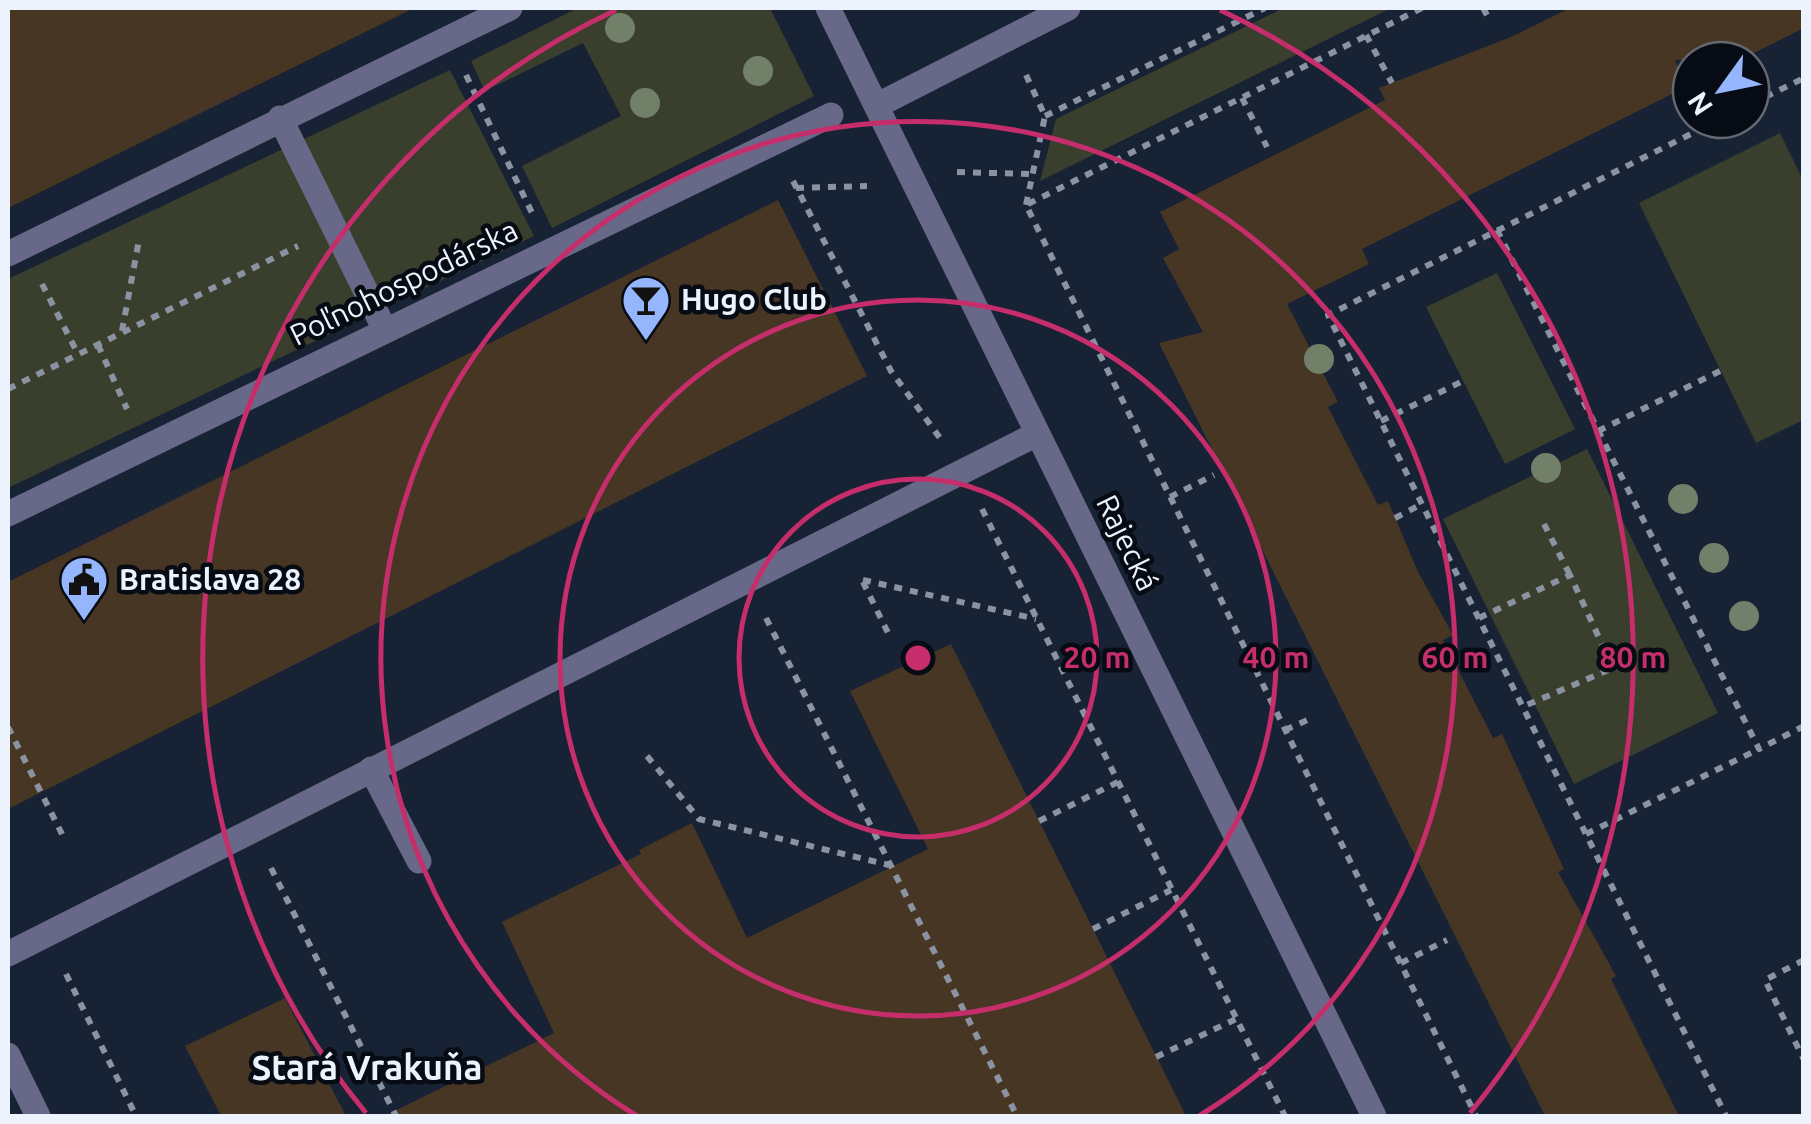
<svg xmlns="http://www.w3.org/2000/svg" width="1811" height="1124" font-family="Ubuntu,sans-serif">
	<rect width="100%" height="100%" fill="#172234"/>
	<g fill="#3a3f2d">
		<polygon points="578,8 770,8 814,96 552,228 522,166 621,116 583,43 485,91 471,61"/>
		<polygon points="1284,8 1391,8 1040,181 1056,119"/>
		<polygon points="450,70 534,236 8,488 8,279"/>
		<polygon points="1780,133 1803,180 1803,420 1756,443 1639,203"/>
		<polygon points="1497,273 1575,429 1505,464 1426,307"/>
		<polygon points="1587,449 1718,713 1574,784 1443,519"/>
	</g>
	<g fill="#483624">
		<polygon points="8,8 414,8 8,208"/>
		<polygon points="1570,8 1804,8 1804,28 1740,60 1675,60 1686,87 1362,249 1369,264 1287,304 1338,402 1328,407 1378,505 1388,501 1418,572 1453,635 1443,640 1493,738 1502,734 1564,869 1558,872 1616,976 1611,979 1679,1116 1545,1116 1159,343 1203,332 1163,258 1179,249 1160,212 1385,100 1379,88 1511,37"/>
		<polygon points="778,200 867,376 8,809 8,582"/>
		<polygon points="951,644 1186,1116 384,1116 554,1033 502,922 641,854 639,850 692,823 747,938 928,849 850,691"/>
		<polygon points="285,998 346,1116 221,1116 185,1046"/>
	</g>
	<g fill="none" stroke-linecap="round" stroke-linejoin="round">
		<g stroke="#8a93a1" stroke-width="6" stroke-dasharray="8 8" stroke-linecap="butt">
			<polyline points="1422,8 1026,205 1476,1116"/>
			<polyline points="1483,8 1487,15"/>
			<polyline points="1366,35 1392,83"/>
			<polyline points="466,75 532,213"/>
			<polyline points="1026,75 1045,116 1026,205"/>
			<polyline points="1242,98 1267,147"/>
			<polyline points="1751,104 1804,78"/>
			<polyline points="1045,116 1265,8"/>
			<polyline points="1719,120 1328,315 1726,1116"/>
			<polyline points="957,172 1030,174"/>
			<polyline points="793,181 891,371 940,438"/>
			<polyline points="796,188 867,186"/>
			<polyline points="1497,230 1759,749 1804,726"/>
			<polyline points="42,284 78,354"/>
			<polyline points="122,331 139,240"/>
			<polyline points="98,345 127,409"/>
			<polyline points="8,389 298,246"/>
			<polyline points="1381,421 1463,381"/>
			<polyline points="1598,431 1720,371"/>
			<polyline points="1170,497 1214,475"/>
			<polyline points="982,509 1285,1116"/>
			<polyline points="1395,518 1422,504"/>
			<polyline points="1544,524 1570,575"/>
			<polyline points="863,580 1036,619"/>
			<polyline points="863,582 891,639"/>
			<polyline points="766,618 1017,1116"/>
			<polyline points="1479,618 1570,575 1613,668 1522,707"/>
			<polyline points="1613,668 1645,653"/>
			<polyline points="8,727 65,840"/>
			<polyline points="1285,730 1312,718"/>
			<polyline points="647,756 699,819 889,865"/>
			<polyline points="1039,821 1118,782"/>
			<polyline points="1586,834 1759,749"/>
			<polyline points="271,868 396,1116"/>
			<polyline points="1093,929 1171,890"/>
			<polyline points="1804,960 1765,980 1804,1060"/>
			<polyline points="1401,963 1447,940"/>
			<polyline points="66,974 136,1116"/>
			<polyline points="1156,1057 1236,1019"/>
		</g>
		<g stroke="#686988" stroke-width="25">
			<polyline points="828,8 1374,1116"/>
			<polyline points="878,105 1068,8"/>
			<polyline points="280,118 384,328"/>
			<polyline points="8,254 510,8"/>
			<polyline points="8,514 831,115"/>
			<polyline points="371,769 419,861"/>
			<polyline points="8,954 1037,434"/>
			<polyline points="8,1055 38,1116"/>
		</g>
	</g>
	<g fill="#728069">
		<circle cx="620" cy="28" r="15"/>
		<circle cx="758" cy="71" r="15"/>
		<circle cx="645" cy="103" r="15"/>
		<circle cx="1319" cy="359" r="15"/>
		<circle cx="1546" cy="468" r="15"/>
		<circle cx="1683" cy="499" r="15"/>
		<circle cx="1714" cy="558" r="15"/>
		<circle cx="1744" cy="616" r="15"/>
	</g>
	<g fill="none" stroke="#c62e6b" stroke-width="5">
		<circle cx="918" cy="658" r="179"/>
		<circle cx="918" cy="658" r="358"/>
		<path d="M637 1116A537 537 0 1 1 1199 1116"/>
		<path d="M366 1113A715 715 0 0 1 616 10M1220 10A715 715 0 0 1 1470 1113"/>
	</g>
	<defs>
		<g id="bar-pin" transform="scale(2.5)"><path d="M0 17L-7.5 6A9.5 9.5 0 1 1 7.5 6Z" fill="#95b6fd" stroke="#070b13"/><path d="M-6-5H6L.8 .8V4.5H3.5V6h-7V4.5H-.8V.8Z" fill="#111"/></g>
		<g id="civic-pin" transform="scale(2.5)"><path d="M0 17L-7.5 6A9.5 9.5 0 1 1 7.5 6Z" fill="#95b6fd" stroke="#070b13"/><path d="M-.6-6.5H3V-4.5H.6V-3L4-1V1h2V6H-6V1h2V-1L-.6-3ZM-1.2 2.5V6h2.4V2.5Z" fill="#111"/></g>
	</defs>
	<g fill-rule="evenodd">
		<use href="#bar-pin" x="646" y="300"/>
		<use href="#civic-pin" x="84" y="580"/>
	</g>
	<g text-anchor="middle" stroke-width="9" stroke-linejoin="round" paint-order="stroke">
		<g font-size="30" fill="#ecf3fd" stroke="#070b13">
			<text transform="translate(404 283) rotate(-26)" y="10">Poľnohospodárska</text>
			<text transform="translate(1127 543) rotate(64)" y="10">Rajecká</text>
		</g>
		<g font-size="30" font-weight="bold" fill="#ecf3fd" stroke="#070b13" text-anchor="start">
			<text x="681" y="310">Hugo Club</text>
			<text x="119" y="590">Bratislava 28</text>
		</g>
		<g font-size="35" font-weight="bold" fill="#ecf3fd" stroke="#070b13">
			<text x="367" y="1080">Stará Vrakuňa</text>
		</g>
	</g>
	<circle cx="918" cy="658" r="15" fill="#c62e6b" stroke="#070b13" stroke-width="5"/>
	<g font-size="30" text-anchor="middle" font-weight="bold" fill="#c62e6b" stroke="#070b13" stroke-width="9" stroke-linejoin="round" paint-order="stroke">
		<text x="1097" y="668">20 m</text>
		<text x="1276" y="668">40 m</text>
		<text x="1455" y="668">60 m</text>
		<text x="1633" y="668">80 m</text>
	</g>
	<rect width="1811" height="1124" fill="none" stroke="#ecf3fd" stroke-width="20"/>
	<g transform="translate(1721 90) rotate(237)"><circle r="48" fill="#070b13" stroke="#636871" stroke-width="2.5"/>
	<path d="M0-8L18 38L0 25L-18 38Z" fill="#95b6fd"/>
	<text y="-15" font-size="28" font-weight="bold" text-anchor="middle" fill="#ecf3fd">N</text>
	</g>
</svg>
